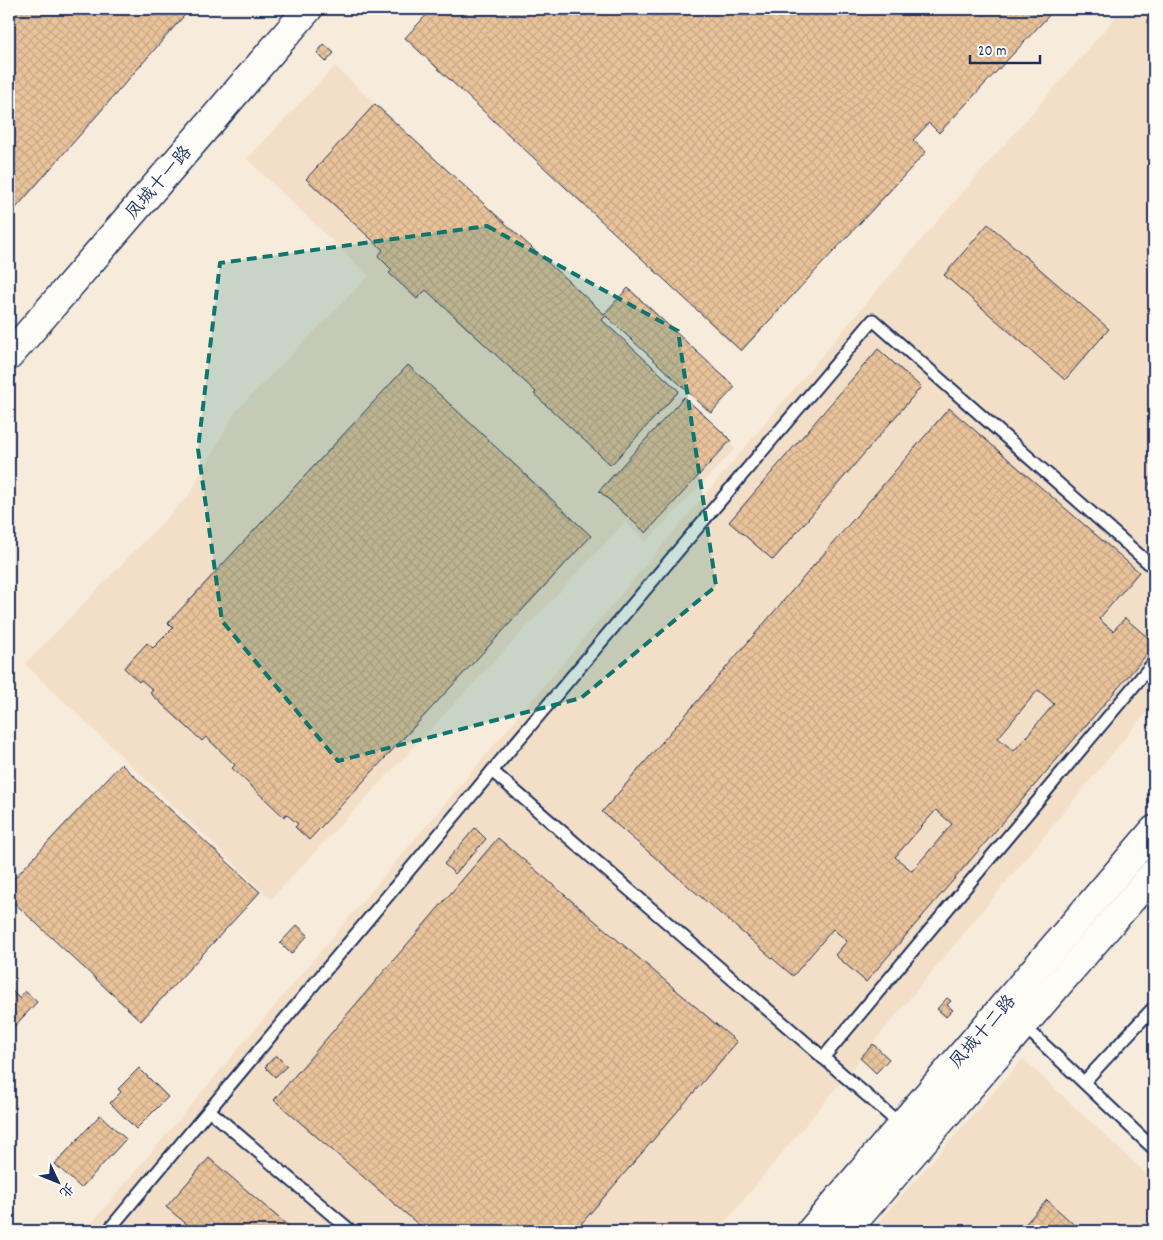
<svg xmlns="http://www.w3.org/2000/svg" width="1163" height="1240" font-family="Dekko,'LXGW WenKai TC',sans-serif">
	<defs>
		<pattern id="building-cross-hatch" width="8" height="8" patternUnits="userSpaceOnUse" patternTransform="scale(1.25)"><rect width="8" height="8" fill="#eac39a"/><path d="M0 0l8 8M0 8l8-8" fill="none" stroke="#c8a887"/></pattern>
	</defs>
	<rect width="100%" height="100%" fill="#f7ebdb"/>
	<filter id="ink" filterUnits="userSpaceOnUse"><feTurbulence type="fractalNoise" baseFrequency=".02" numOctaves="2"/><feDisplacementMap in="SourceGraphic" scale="10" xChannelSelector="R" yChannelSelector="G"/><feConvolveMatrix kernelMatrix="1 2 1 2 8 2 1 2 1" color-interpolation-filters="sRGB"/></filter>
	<g filter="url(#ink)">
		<g fill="#f3dfc8">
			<polygon points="1123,9 1154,9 1154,703 718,1231 85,1231 879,288"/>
			<polygon points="335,66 735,449 646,542 625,522 271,899 25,664 189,495 236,411 369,276 247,159"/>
			<polygon points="1023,1059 1154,1181 1154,1231 870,1231"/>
		</g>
		<g fill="url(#building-cross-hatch)" stroke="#1b2f5e" fill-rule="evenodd">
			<polygon points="9,9 190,9 9,216"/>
			<polygon points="432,9 1055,9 939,133 929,123 913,140 926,152 741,351 405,38"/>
			<polygon points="324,44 334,53 326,62 317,53"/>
			<polygon points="375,104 604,314 628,288 735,387 711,413 606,316 602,320 679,391 611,465 534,394 536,392 426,290 417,299 389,273 392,270 378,256 383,250 306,179"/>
			<polygon points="988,224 1109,329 1065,380 944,275"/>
			<polygon points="878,349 921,387 773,560 729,522"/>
			<polygon points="408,365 591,536 309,840 295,827 298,824 286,814 284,817 232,768 235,765 206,737 202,741 150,693 153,690 141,680 139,682 124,668 147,643 153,648 173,628 168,623"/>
			<polygon points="684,397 731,440 646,533 599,491"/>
			<path d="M949,408L1139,572L1099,619L1113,631L1125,618L1154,643V646L866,982L835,955L847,941L833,929L793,976L602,812ZM1038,690L1054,704L1014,751L998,738ZM936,810L952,824L912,871L895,857Z"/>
			<polygon points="1154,477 1154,489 1149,484"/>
			<polygon points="121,764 260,892 141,1021 9,898 9,884"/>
			<polygon points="475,828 486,839 455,874 444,864"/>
			<polygon points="498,838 737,1042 575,1231 426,1231 274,1100"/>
			<polygon points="297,925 308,935 291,954 280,943"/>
			<polygon points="9,988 19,998 25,991 37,1002 9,1032"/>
			<polygon points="947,998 951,1001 947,1005 953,1010 946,1017 937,1009"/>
			<polygon points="873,1044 889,1059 876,1073 860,1058"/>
			<polygon points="276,1055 287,1066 275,1077 265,1067"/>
			<polygon points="139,1068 168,1097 136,1129 110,1103 121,1092 118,1089"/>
			<polygon points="100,1115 126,1139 81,1188 55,1164"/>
			<polygon points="209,1158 294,1231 195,1231 166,1207"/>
			<polygon points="1047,1200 1081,1231 1019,1231"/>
			<polygon points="1120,1224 1127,1231 1113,1231"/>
		</g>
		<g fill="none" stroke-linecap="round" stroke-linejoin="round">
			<g stroke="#1b2f5e" stroke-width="15">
				<g id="lane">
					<polyline points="492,771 901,1125"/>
					<polyline points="1023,1025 1154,1149"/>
					<polyline points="823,1058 1154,662"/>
					<polyline points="1084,1082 1154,1007"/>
					<polyline points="209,1110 351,1231"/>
					<polyline points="108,1231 492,771 873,320 1154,568"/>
				</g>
			</g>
			<g stroke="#1b2f5e" stroke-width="31">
				<g id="secondary">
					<polyline points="9,356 308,9"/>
					<polyline points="811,1231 1154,830"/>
					<polyline points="846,1231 1154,873"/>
				</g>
			</g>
			<use href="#lane" stroke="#fdfcf7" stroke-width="11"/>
			<use href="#secondary" stroke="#fdfcf7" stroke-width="28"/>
		</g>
	</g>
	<path fill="#0f766e" fill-opacity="0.2" stroke="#0f766e" stroke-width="4" stroke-dasharray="10 6" stroke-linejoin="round" d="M487,226L678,331L716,586L581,698L338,761L222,621L198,449L220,263Z"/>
	<g text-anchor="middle" stroke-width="5" stroke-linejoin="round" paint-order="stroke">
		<g font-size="18" fill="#1b2f5e" stroke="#fdfcf7">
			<text transform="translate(158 182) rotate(-49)" y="6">凤城十一路</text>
			<text transform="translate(982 1031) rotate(-49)" y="6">凤城十二路</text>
		</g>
	</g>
	<rect width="1163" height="1240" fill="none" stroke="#fdfcf7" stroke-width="30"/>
	<rect x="15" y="15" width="1133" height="1210" fill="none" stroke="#1b2f5e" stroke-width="2" filter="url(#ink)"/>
	<g transform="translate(58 1182) rotate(133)" stroke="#fdfcf7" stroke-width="4" paint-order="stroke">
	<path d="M0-4L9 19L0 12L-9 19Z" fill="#1b2f5e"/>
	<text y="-8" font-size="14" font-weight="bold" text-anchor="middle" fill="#1b2f5e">北</text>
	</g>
	<path d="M970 55v8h70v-8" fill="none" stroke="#1b2f5e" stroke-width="2.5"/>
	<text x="978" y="55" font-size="15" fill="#1b2f5e" stroke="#fdfcf7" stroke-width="4" paint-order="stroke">20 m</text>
</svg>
